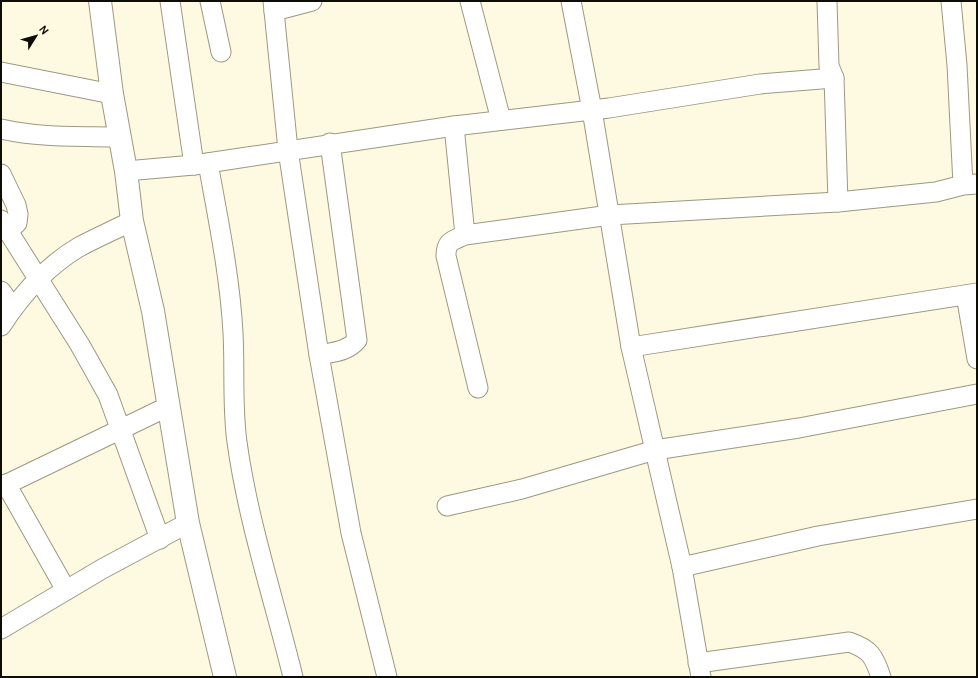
<svg xmlns="http://www.w3.org/2000/svg" width="978" height="678" font-family="Cabin,sans-serif">
	<rect width="100%" height="100%" fill="#fefae2"/>
	<g fill="none" stroke-linecap="round" stroke-linejoin="round">
		<g stroke="#9c9882" stroke-width="21">
			<g id="street">
				<polyline points="170,1 194,165"/>
				<polyline points="210,1 221,52"/>
				<polyline points="273,1 288,150 319,355 351,533 387,677"/>
				<polyline points="470,1 501,120"/>
				<polyline points="571,1 592,110 631,347 682,567 701,677"/>
				<polyline points="827,1 829,66 834,78 838,202 936,192 963,185 977,184"/>
				<polyline points="951,1 957,65 963,185"/>
				<polyline points="274,11 312,1"/>
				<polyline points="1,72 112,94"/>
				<polyline points="454,126 465,235"/>
				<path d="M1,129C40,138 80,136 120,137"/>
				<path d="M208,163C218,219 230,276 233,333C235,369 232,406 237,442C248,522 274,599 293,677"/>
				<polyline points="126,171 194,165 454,126 609,108 760,84 834,78"/>
				<polyline points="1,174 16,205 18,214 17,223 8,231"/>
				<polyline points="1,220 80,345 108,395 160,539"/>
				<polyline points="1,291 13,308"/>
				<polyline points="966,295 977,359"/>
				<path d="M1,326C21,295 47,266 79,247C96,238 114,230 132,221"/>
				<polyline points="631,347 977,293"/>
				<path d="M319,355C333,352 347,352 357,340L330,143"/>
				<path d="M478,388L446,256C446,241 452,241 465,235L610,215L838,202"/>
				<polyline points="6,484 66,590"/>
				<polyline points="1,487 169,406"/>
				<polyline points="447,506 522,489 655,450 799,428 977,394"/>
				<polyline points="682,567 818,536 977,509"/>
				<polyline points="1,629 102,569 188,523"/>
				<path d="M698,663L849,642C870,649 874,656 881,677"/>
			</g>
		</g>
		<g stroke="#9c9882" stroke-width="24">
			<polyline id="secondary" points="100,1 112,94 126,171 132,221 153,311 188,523 225,677"/>
		</g>
		<use href="#street" stroke="#fff" stroke-width="19"/>
		<use href="#secondary" stroke="#fff" stroke-width="22"/>
	</g>
	<rect width="978" height="678" fill="none" stroke="#0d0c05" stroke-width="4"/>
	<g transform="translate(36 36) rotate(53)" stroke="#fefae2" stroke-width="3" paint-order="stroke">
	<path d="M0-3L7 15L0 10L-7 15Z" fill="#0d0c05"/>
	<text y="-6" font-size="11" font-weight="bold" text-anchor="middle" fill="#0d0c05">N</text>
	</g>
</svg>
